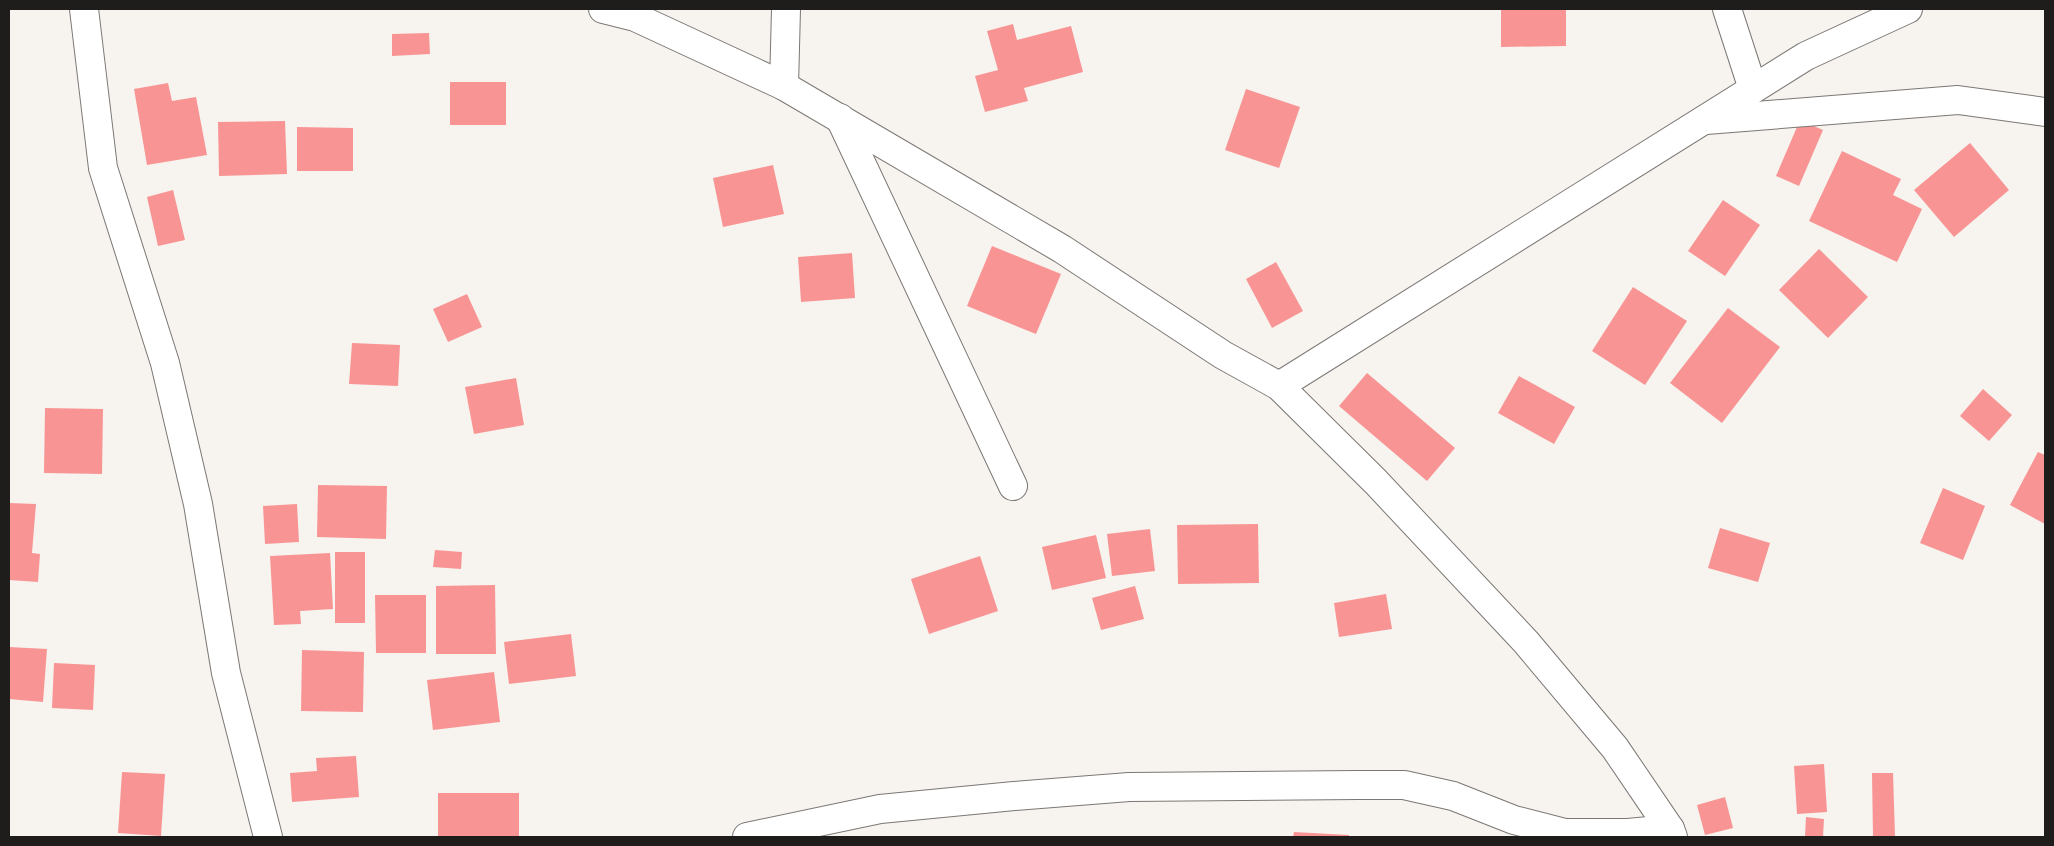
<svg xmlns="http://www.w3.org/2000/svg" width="2054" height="846" font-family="'Nunito Sans',sans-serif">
	<rect width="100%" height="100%" fill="#f7f3ef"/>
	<g fill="#f89594">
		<polygon points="1501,9 1566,9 1566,46 1501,47"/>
		<polygon points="1013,24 1017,40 1071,26 1083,72 1024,88 1028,101 985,112 975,76 998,70 987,31"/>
		<polygon points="429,33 430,54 392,56 392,34"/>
		<rect x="450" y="82" width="56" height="43"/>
		<polygon points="168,83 172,101 196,97 207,155 147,165 134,89"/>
		<polygon points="1246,89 1300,107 1279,168 1225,150"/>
		<polygon points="1800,120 1823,130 1799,186 1776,176"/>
		<polygon points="285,121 287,174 219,176 218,122"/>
		<polygon points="297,127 353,128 353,171 297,171"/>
		<polygon points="1970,143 2009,190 1954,237 1914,190"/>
		<polygon points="1842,151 1901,179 1893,195 1922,209 1897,262 1809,221"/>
		<polygon points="773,165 784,214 723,227 713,178"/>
		<polygon points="173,190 185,240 158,246 147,197"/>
		<polygon points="1723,200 1760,225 1725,276 1688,251"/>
		<polygon points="992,246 1061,274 1036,334 967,306"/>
		<polygon points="1819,249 1868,297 1828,338 1779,290"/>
		<polygon points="852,253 855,298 801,302 798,257"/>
		<polygon points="1276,262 1303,311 1272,328 1246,279"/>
		<polygon points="1633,287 1687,321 1645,385 1592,351"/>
		<polygon points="467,294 482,327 448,342 433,309"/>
		<polygon points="1728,308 1780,347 1722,423 1670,383"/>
		<polygon points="352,343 400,345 398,386 349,384"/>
		<polygon points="1367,373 1455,448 1427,481 1339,406"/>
		<polygon points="1519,376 1575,407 1554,444 1498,413"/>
		<polygon points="516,378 524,425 474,434 465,387"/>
		<polygon points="1983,389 2012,415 1989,441 1960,416"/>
		<polygon points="45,408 103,409 102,474 44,473"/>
		<polygon points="2038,452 2045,455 2045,524 2010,505"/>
		<polygon points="318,485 387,486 386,539 317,537"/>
		<polygon points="1943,488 1985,506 1963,560 1920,543"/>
		<polygon points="9,503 36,504 32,553 40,554 38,582 9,580"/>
		<polygon points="297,504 299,542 265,544 263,506"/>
		<polygon points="1258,524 1259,583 1178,584 1177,525"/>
		<polygon points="1720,528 1770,543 1758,582 1708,568"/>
		<polygon points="1150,529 1155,571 1112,576 1107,534"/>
		<polygon points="1096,535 1106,578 1052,590 1042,547"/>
		<polygon points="435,550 462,552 461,569 433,567"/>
		<rect x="335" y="552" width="30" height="71"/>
		<polygon points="330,553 333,609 300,611 301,624 274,625 270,556"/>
		<polygon points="980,556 998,611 929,634 911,579"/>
		<polygon points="495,585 496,654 436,654 436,586"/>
		<polygon points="1135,586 1144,619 1101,630 1092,598"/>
		<polygon points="1386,594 1392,629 1339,637 1334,603"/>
		<polygon points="375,595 426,595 426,653 376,653"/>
		<polygon points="571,634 576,676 509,684 504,642"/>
		<polygon points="9,647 47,649 43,702 9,699"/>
		<polygon points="302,650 364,652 363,712 301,711"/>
		<polygon points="54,663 95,665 93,710 52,708"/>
		<polygon points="494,672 500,722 433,730 427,680"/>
		<polygon points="356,756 359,797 292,802 290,773 317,771 316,758"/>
		<polygon points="1824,764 1827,812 1797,814 1794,766"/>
		<polygon points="122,772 165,774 161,836 118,833"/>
		<polygon points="1872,773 1893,773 1895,837 1873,837"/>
		<rect x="438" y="793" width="81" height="44"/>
		<polygon points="1725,797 1733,828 1705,835 1697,805"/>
		<polygon points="1806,817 1824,819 1823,837 1805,837"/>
		<polygon points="1294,832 1349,835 1349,837 1293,837"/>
	</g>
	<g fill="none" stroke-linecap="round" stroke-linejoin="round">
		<g stroke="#7b7774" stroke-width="30">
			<g id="minor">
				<polyline points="84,9 103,168 165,363 198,504 226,673 268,837"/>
				<polyline points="603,9 635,17 784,86 1062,249 1223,355 1279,386 1376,482 1526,642 1615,748 1670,829 1673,837"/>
				<polyline points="1727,9 1753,89"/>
				<polyline points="784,86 786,9"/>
				<polyline points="840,118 1013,486"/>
				<polyline points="1706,120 1958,100 2045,112"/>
				<polyline points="1279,386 1806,56 1908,9"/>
				<polyline points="747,837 880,809 1014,796 1129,787 1358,785 1404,785 1453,796 1514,820 1565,833 1628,833 1670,829"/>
			</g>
		</g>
		<use href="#minor" stroke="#fff" stroke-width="28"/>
	</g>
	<rect width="2054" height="846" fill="none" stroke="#1f1d1c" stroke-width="20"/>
</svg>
